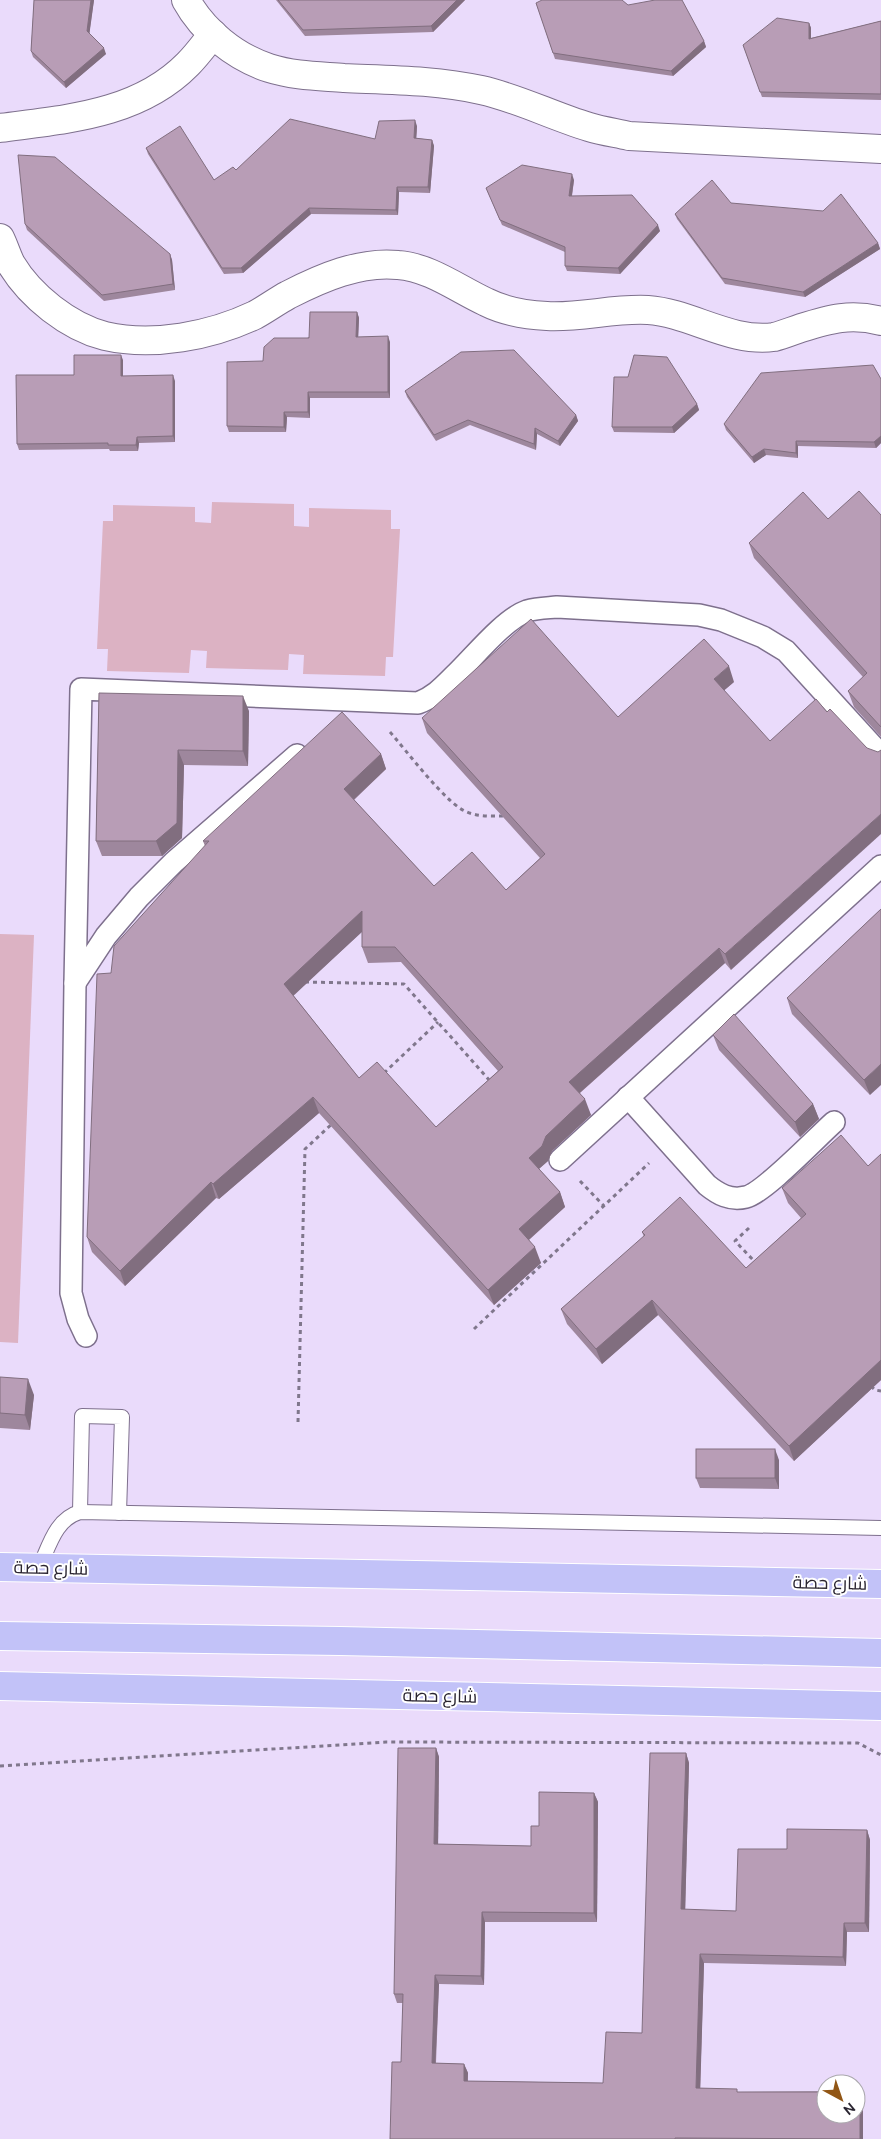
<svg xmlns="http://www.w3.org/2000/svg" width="881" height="2139" font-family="Ubuntu,Cairo,sans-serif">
	<rect width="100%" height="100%" fill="#eadbfb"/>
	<g fill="#dcb2c3">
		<polygon points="212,502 294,504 294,526 309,527 309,508 391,510 391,529 400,529 393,657 386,657 385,676 303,674 304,655 289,654 288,670 206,668 207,651 191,650 189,673 107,671 108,649 97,649 103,521 113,521 113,505 195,507 195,522 211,523"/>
		<polygon points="0,934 34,935 18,1343 0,1342"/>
	</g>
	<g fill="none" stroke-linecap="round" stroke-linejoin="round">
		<g stroke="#7e708d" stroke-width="16">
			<g id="service">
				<polyline points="80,1512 82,1416 122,1417 119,1513"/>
				<path d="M39,1568C49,1547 55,1519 80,1512L881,1528"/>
			</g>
		</g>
		<g stroke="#7e708d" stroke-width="24">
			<g id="pedestrian">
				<polyline points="75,983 106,936 139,897 174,862 297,755"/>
				<path d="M628,1097L707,1185C718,1194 730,1201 746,1197C764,1193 817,1137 834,1122"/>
				<polyline points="560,1160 881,866"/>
				<path d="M86,1336L78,1319L71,1293L75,983L81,689L418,703C434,697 443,687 455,675C473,658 504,619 527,611C537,608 547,608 557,607L699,615L721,620L763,637L786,651L881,755"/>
			</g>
		</g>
		<g stroke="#7e708d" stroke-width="30">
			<g id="minor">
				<path d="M186,0C203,31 235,57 269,68C294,76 319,76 344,78C390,80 436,80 481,90C518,98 552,116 589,127C602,131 616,133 629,136L881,149"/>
				<path d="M0,128C66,119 138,115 188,64C197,55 205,44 213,34"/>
				<path d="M0,238C4,246 7,256 11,264C30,296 69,327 105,336C153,347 211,336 255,315C266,309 277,301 288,295C321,278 360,261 398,265C429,267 458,289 486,302C504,311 527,315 547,316C580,318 614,308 648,310C691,313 730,343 774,337C783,335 792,331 801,328C830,319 851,313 881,321"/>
			</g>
		</g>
		<g stroke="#fff" stroke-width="30">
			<g id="primary">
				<polyline points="0,1567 881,1584"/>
				<polyline points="0,1636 340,1641 881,1653"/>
				<polyline points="0,1686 881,1706"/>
			</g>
		</g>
		<g stroke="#80778c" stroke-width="3" stroke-dasharray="4 4" stroke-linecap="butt">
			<path d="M390,732C405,749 448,806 467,812C479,817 493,816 505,816"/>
			<polyline points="305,982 404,984 490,1081"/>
			<polyline points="384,1073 438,1022"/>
			<polyline points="580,1181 604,1206"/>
			<polyline points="749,1228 735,1241 756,1263"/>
			<polyline points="474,1329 649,1163"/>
			<polyline points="871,1386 875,1390 881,1391"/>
			<polyline points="298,1422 305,1149 333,1123"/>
			<polyline points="0,1766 386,1742 858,1743 881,1755"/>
		</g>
		<use href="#service" stroke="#fff" stroke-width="14"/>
		<use href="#pedestrian" stroke="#fff" stroke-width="21"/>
		<use href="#minor" stroke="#fff" stroke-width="28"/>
		<use href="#primary" stroke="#c2c2f8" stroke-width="28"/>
	</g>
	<g fill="#9e879d" fill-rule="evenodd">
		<polygon points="34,0 94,0 89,34 106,54 66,88 33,57 31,51"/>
		<polygon points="276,0 465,0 433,32 305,36"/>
		<polygon points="536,3 628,5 704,41 706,47 673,76 555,59"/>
		<polygon points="881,21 881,100 762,97 743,45 809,23 811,28 811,38"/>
		<polygon points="417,126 416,138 432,140 434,146 430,193 399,192 398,215 311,214 243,273 224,274 148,154 146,148 214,180 236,170 375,139"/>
		<polygon points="574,180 572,196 660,231 620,274 567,271 565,266 565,252 502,225 486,188"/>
		<polygon points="731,203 878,243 880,249 805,297 725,284 677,219 675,214"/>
		<polygon points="25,224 170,254 172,260 175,290 104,301 27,230"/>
		<polygon points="357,312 359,318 358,337 390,342 390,398 310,398 310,418 287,417 286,432 229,432 227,426 263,361"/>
		<polygon points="123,360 123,376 175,381 175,442 139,443 138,451 110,451 109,449 19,450 17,444 74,375"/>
		<polygon points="628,377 697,404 699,410 674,433 614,432 612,427"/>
		<polygon points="881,379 881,443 876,448 798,446 798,458 766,455 754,463 726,430 724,424"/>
		<polygon points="405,391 576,415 578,421 560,446 537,434 536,450 470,425 436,441 407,397"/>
		<polygon points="881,515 881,737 854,707 848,691 863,677 754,558 749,543 828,519"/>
		<path d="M734,682L724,690L731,970L725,963L580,1093L591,1115L552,1151L548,1161L539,1169L560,1192L565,1207L529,1240L541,1263L494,1305L319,1113L219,1199L216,1198L125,1286L92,1252L87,1237L111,973L205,846L203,841L381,754L386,769L354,800L434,886L506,890L540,858L427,733L422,718L618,717ZM362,932V947L368,963L401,962L498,1071L436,1127L359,1078L293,995Z"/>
		<polygon points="99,693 249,711 248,766 184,765 182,838 162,856 102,856 96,841"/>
		<polygon points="881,909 870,1095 792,1014 787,998"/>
		<polygon points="713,1035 813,1104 819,1119 800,1137 719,1050"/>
		<polygon points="881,1154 881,1380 794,1461 658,1315 602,1364 567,1324 561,1309 644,1237 642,1232 746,1268 801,1218 788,1203 782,1188 868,1166"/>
		<polygon points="0,1377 34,1395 30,1430 0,1428"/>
		<polygon points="779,1460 779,1489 700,1488 696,1478"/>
		<polygon points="436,1748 439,1757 438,1844 531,1846 539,1826 594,1793 598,1802 597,1922 485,1922 484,1985 439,1984 436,2063 464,2064 468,2073 468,2081 603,2083 642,2033 686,1753 689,1763 685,1910 736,1911 787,1849 867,1830 870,1840 869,1932 847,1932 846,1966 704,1963 700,2088 738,2092 860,2091 863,2101 863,2139 390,2139 401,2062 403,2003 397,2003 394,1994"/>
	</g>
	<g fill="#816e7f">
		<polygon points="91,0 94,0 89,37 87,31"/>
		<polygon points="457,0 465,0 433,32 431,26"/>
		<polygon points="809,23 811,28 811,44 809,39"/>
		<polygon points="704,41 706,47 673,76 671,71"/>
		<polygon points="104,48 106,54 66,88 64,82"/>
		<polygon points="415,120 417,126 416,144 414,138"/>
		<polygon points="432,140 434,146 430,193 428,187"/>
		<polygon points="572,174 574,180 571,201 569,196"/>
		<polygon points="397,187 399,192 398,215 396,210"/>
		<polygon points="309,208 311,214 243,273 241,268"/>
		<polygon points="658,225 660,231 620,274 618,268"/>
		<polygon points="878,243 880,249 805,297 803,292"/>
		<polygon points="170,254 172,260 175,290 173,284"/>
		<polygon points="357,312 359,318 358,342 356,337"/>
		<polygon points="388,336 390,342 390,398 388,392"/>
		<polygon points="121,355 123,360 123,382 121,376"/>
		<polygon points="173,375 175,381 175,442 173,436"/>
		<polygon points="308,392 310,398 310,418 308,412"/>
		<polygon points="697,404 699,410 674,433 672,427"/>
		<polygon points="284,412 287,417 286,432 284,427"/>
		<polygon points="576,415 578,421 560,446 558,441"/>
		<polygon points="535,428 537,434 536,450 534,444"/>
		<polygon points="881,436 881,443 876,448 874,442"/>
		<polygon points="137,437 139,443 138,451 136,445"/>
		<polygon points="796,441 798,446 798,458 796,453"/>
		<polygon points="764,449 766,455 754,463 752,457"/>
		<polygon points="729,666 734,682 720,694 714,679"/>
		<polygon points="243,696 249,711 248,766 243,751"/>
		<polygon points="178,750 184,765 182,838 162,856 156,841"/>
		<polygon points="381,754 386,769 349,804 344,789"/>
		<polygon points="881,814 881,834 731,970 725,954"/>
		<polygon points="362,911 367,927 290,999 284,984"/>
		<polygon points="719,948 725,963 575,1097 569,1082"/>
		<polygon points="881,1064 881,1085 870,1095 864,1080"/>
		<polygon points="313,1097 319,1113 219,1199 213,1184"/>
		<polygon points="585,1099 591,1115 552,1151 548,1161 534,1173 529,1158 546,1136"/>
		<polygon points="813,1104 819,1119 800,1137 795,1122"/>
		<polygon points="211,1182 216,1198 125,1286 120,1271"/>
		<polygon points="560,1192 565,1207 524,1244 519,1229"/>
		<polygon points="535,1247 541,1263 494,1305 488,1290"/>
		<polygon points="652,1300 658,1315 602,1364 596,1349"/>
		<polygon points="881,1360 881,1380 794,1461 789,1446"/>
		<polygon points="28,1379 34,1395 30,1430 25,1415"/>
		<polygon points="775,1449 779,1460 779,1489 775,1478"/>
		<polygon points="436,1748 439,1757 438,1853 434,1844"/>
		<polygon points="686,1753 689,1763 685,1919 681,1909"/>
		<polygon points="594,1793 598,1802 597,1922 594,1913"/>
		<polygon points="867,1830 870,1840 869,1932 865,1923"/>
		<polygon points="482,1912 485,1922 484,1985 481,1976"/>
		<polygon points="844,1923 847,1932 846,1966 843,1957"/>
		<polygon points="700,1954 704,1963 700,2098 696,2088"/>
		<polygon points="435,1975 439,1984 435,2072 432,2063"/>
		<polygon points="464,2064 468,2073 467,2090 464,2081"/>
		<polygon points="860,2091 863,2101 863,2139 860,2139"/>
	</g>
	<g fill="#b89db6" stroke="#816e7f" fill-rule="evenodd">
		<polygon points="34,0 91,0 87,31 104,48 64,82 31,51"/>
		<polygon points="278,0 457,0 431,26 303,30"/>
		<polygon points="542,0 622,0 628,5 655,0 682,0 704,41 671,71 553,53 536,3"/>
		<polygon points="777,18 809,23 809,39 881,21 881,94 760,92 743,45"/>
		<polygon points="290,119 375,139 379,121 415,120 414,138 432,140 428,187 397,187 396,210 309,208 241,268 222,268 146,148 180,126 214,180 233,167 236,170"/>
		<polygon points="18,155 55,157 170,254 173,284 102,295 25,224"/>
		<polygon points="522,165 572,174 569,196 632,195 658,225 618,268 565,266 565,247 500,220 486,188"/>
		<polygon points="712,180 731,203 823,211 841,194 878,243 803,292 722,278 675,214"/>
		<polygon points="310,312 357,312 356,337 388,336 388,392 308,392 308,412 284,412 284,427 227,426 227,362 263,361 264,347 274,338 309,338"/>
		<polygon points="514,350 576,415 558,441 535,428 534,444 468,420 434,435 405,391 461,352"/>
		<polygon points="74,355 121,355 121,376 173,375 173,436 137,437 136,445 108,445 108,443 17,444 16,375 74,375"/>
		<polygon points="634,355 667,357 697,404 672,427 612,427 614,377 628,377"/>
		<polygon points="873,365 881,379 881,436 874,442 796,441 796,453 764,449 752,457 724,424 761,373"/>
		<polygon points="859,491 881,515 881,727 848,691 867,673 749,543 803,492 828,519"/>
		<path d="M531,619L618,717L704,639L729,666L714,679L770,741L816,699L827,712L830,709L867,748L878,752L881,750V814L725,954L719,948L569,1082L585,1099L546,1136L542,1146L529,1158L560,1192L519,1229L535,1247L488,1290L313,1097L213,1184L211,1182L120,1271L87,1237L97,974L111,973L114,946L209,841H203L342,712L381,754L344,789L434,886L472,852L506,890L545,854L422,718ZM362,911V947H395L503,1067L436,1127L377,1062L359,1078L284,984Z"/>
		<polygon points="99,693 243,696 243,751 178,750 177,823 156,841 96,841"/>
		<polygon points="881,909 881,1064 864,1080 787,998"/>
		<polygon points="734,1014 813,1104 795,1122 713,1035"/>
		<polygon points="841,1135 868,1166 881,1154 881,1360 789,1446 652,1300 596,1349 561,1309 645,1235 642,1232 680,1197 746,1268 806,1214 782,1188"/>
		<polygon points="0,1377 28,1379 25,1415 0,1413"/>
		<rect x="696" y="1449" width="79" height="29"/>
		<polygon points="398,1748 436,1748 434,1844 531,1846 531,1826 539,1826 539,1792 594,1793 594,1913 482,1912 481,1976 435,1975 432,2063 464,2064 464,2081 603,2083 606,2032 642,2033 650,1753 686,1753 681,1909 736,1911 738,1849 787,1849 787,1829 867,1830 865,1923 844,1923 843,1957 700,1954 696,2088 737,2089 737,2092 826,2092 826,2114 856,2114 856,2091 860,2091 860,2139 675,2138 675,2139 390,2139 392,2062 401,2062 403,1994 394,1994"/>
	</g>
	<g text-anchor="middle" stroke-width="4" stroke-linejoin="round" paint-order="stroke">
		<g font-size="18" fill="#2a2531" stroke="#fff">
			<text transform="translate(51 1568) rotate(1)" y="6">شارع حصة</text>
			<text transform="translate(830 1583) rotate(1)" y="6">شارع حصة</text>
			<text transform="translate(440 1696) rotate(1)" y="6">شارع حصة</text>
		</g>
	</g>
	<g transform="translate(841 2099) rotate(140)"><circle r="24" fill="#ffffff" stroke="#aaa8ad"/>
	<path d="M0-4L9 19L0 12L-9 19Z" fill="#915615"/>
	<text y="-8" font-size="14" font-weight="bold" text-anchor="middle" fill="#2a2531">N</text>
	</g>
</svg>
